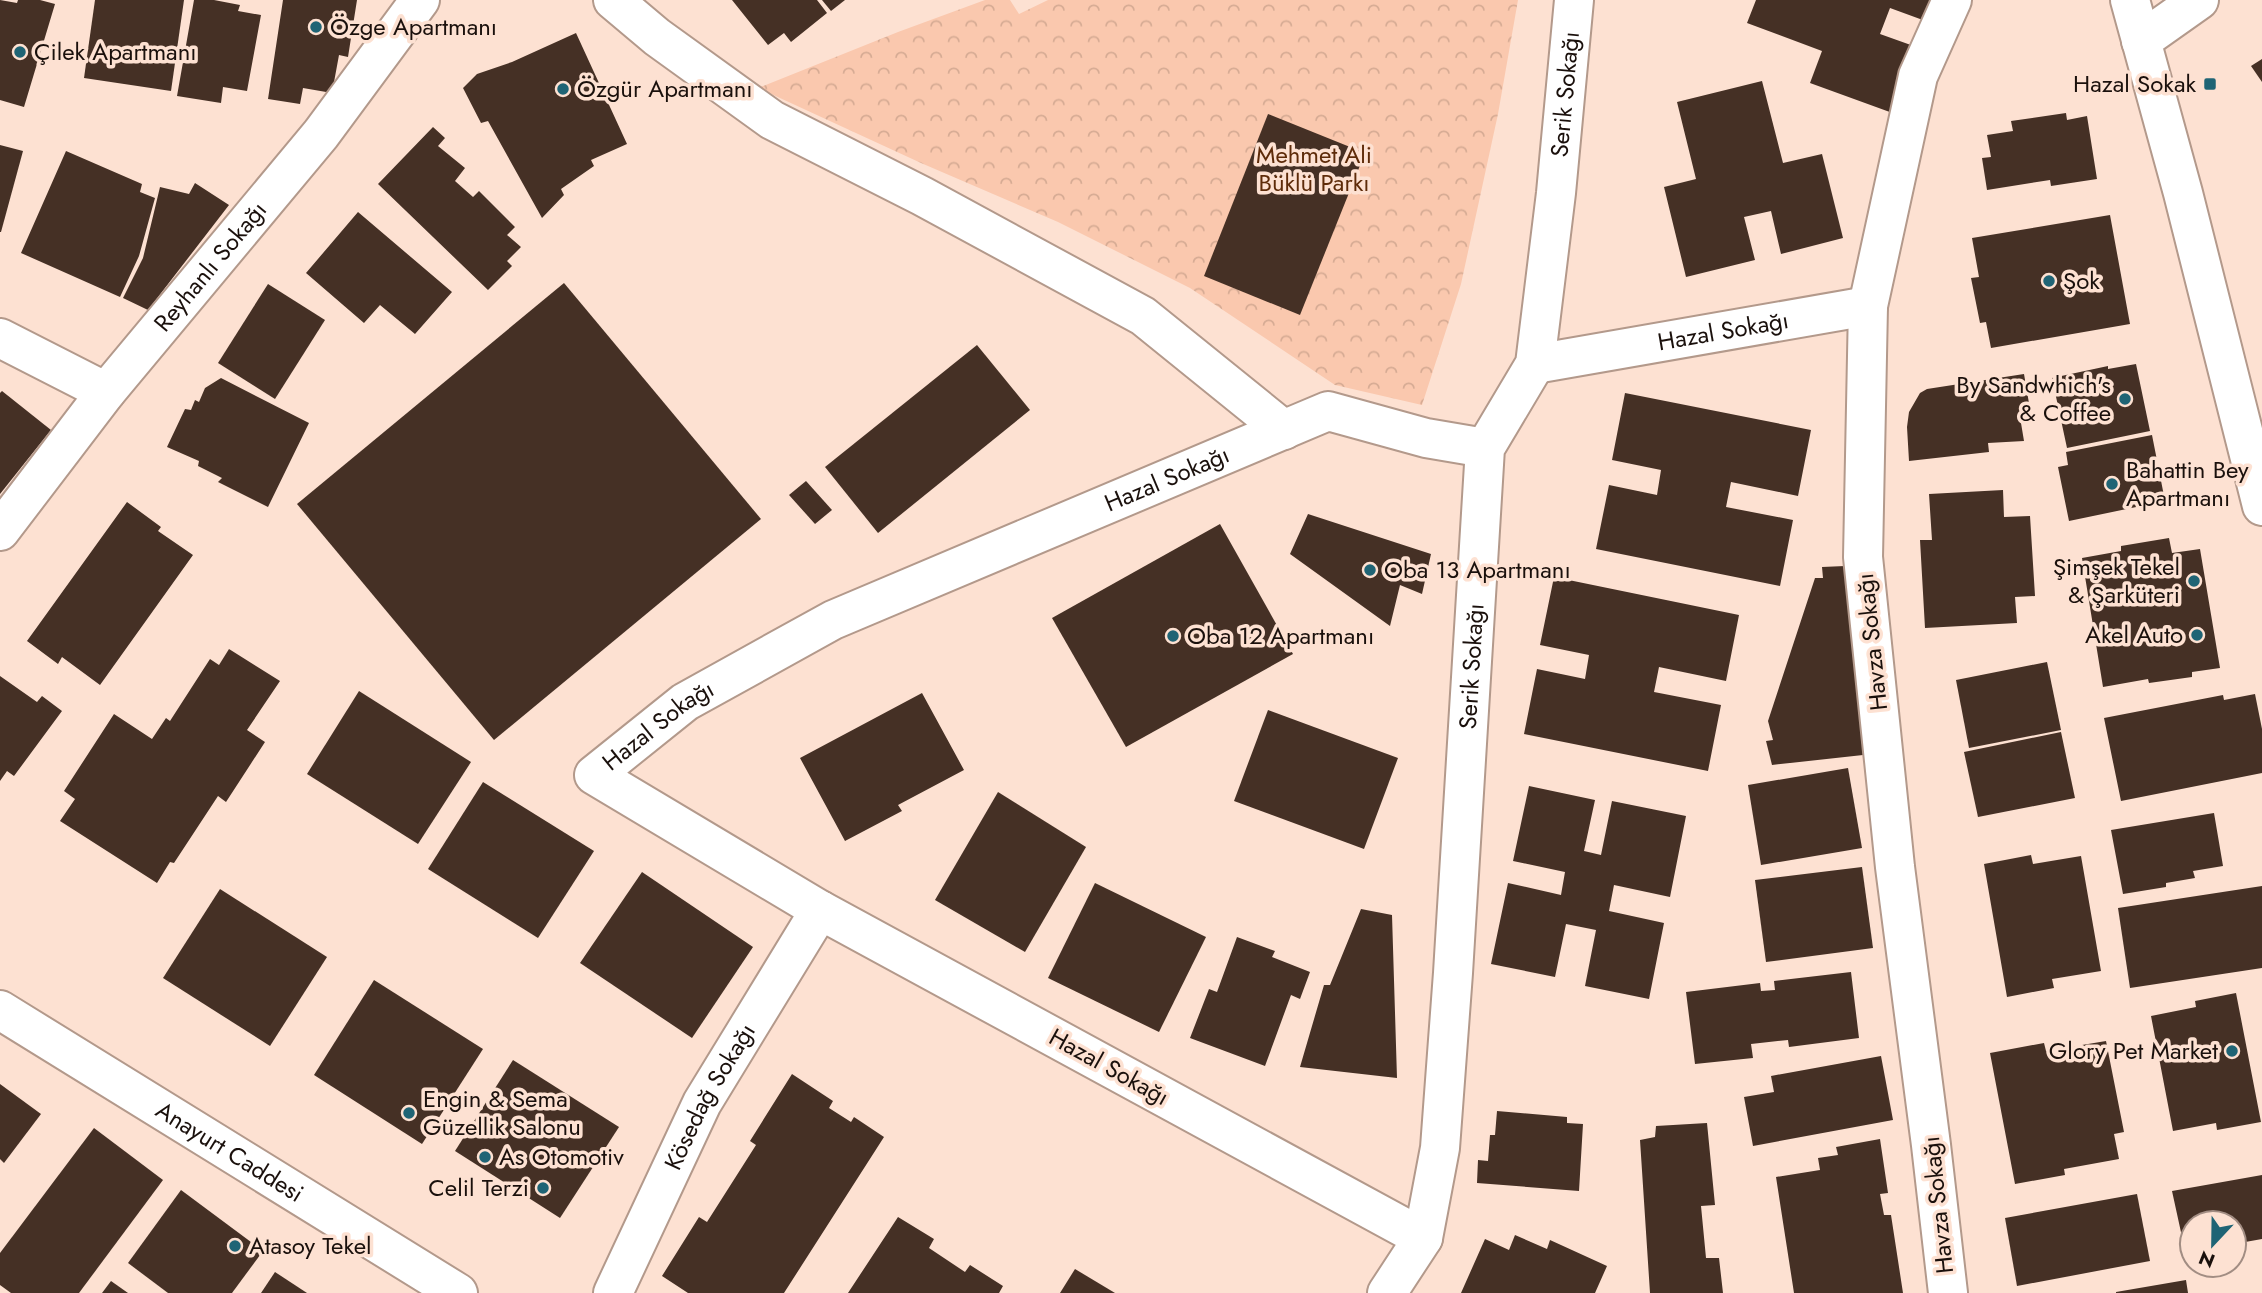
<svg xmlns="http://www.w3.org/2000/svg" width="2262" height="1293" font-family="Jost,sans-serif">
	<defs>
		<pattern id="park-crowns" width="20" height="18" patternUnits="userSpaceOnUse" patternTransform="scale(1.75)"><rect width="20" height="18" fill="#fac8ae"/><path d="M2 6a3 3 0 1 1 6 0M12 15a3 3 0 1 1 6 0" fill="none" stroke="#d6ab94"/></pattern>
	</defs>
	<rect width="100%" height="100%" fill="#fde1d2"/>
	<polygon fill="url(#park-crowns)" points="985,0 1010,0 1019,14 1048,0 1518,0 1498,114 1461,284 1422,405 1335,385 1190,288 1058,222 921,163 758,88 898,32"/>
	<g fill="#453025">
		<polygon points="0,0 17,3 18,0 40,0 55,4 24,107 0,100"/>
		<polygon points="95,0 184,0 171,91 84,78"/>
		<polygon points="194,0 214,0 240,5 238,11 261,15 247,91 223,87 221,103 177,96"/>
		<polygon points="283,0 357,0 348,57 339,55 332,93 303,88 300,104 268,99"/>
		<polygon points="732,0 817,0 827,13 791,42 784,33 768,45"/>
		<polygon points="822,0 845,0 831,11"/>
		<polygon points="1756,0 1940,0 1931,23 1890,8 1880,34 1922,49 1898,115 1810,83 1822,51 1747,23"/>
		<polygon points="576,33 627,144 591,160 594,166 561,189 564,195 542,218 488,121 481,123 463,88 477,74 512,62"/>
		<polygon points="2262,59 2262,82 2251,66"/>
		<polygon points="1762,81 1783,163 1822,154 1843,238 1781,254 1771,211 1744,217 1755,260 1686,277 1664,187 1696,179 1677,102"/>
		<polygon points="2066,113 2067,120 2087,116 2097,179 2051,186 2050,180 1987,190 1982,158 1991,157 1987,135 2013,131 2011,121"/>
		<polygon points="1268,114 1365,153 1300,315 1204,276"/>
		<polygon points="433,127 445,138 438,146 465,168 455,181 473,197 479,191 515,227 507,235 521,247 507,261 512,266 488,290 378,184"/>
		<polygon points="0,145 23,151 1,232 0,232"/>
		<polygon points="66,151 142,184 140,192 155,198 139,256 120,297 21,253"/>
		<polygon points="195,183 229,205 148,310 123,298 143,258 160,187 189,194"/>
		<polygon points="358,212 452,292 415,334 380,305 364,323 306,273"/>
		<polygon points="2110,215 2130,324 1991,348 1986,322 1980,323 1971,278 1979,277 1972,238"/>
		<polygon points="564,283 761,519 494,740 297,504"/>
		<polygon points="268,284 325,320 275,399 218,363"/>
		<polygon points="977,345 1030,410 878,533 825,467"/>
		<polygon points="2136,364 2150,431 2067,448 2052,378 2108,366 2108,369"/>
		<polygon points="2024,374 2031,415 2020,417 2024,441 1988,443 1989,452 1909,461 1907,427 1909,412 1920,393 1927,389"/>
		<polygon points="221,378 309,423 268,507 218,482 222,478 198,466 199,461 167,447 185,409 191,410 195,400 199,402 205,388"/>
		<polygon points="2,391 51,430 0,494 0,393"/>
		<polygon points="1625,393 1811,430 1798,496 1731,482 1726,507 1793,520 1780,586 1596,549 1609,485 1657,495 1661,470 1612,460"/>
		<polygon points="2152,435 2165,501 2069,521 2058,467 2068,465 2066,452"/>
		<polygon points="806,481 832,510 815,524 789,495"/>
		<polygon points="2003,490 2004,517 2030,516 2035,596 2015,597 2017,623 1925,628 1920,540 1932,540 1929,494"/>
		<polygon points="127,502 161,527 158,531 193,555 100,685 62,657 58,664 27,641"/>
		<polygon points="1308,514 1431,554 1422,594 1400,585 1390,626 1290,554"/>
		<polygon points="1220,524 1293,654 1126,747 1052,618"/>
		<polygon points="2169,538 2172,553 2200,549 2220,668 2192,672 2192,677 2149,683 2148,679 2103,687 2082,558 2121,551 2121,546"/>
		<polygon points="1845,566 1863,755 1772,765 1766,741 1773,740 1768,721 1815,578 1823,578 1822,567"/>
		<polygon points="1554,577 1739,615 1726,681 1659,667 1654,692 1721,705 1708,771 1524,734 1537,669 1585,679 1589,655 1540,645"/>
		<polygon points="229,649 280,681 247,730 265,742 226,802 218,796 174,863 170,862 157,883 60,821 75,799 64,791 114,714 152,739 166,718 170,721 210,659 219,665"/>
		<polygon points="2047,662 2061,730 1969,748 1956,680"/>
		<polygon points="0,676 37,702 42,696 62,711 14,776 7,771 0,781"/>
		<polygon points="359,691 471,762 418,844 307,774"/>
		<polygon points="922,693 964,770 898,805 902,811 845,841 800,758"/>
		<polygon points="2255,694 2262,729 2262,773 2121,801 2104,718 2223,695 2224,700"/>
		<polygon points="1268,710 1398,758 1364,849 1234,801"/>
		<polygon points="2061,732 2075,798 1978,817 1964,752"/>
		<polygon points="1848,768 1862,848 1761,865 1748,785"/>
		<polygon points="483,782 594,851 538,938 428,869"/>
		<polygon points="1529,786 1595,800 1584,851 1601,855 1612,801 1686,816 1670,897 1614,885 1609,911 1664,923 1649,999 1585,986 1596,930 1566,924 1555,977 1491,964 1508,883 1561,895 1565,872 1513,861"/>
		<polygon points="998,792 1086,847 1025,952 935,900"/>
		<polygon points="2214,813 2223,866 2193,871 2195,878 2166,883 2166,887 2123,894 2111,830"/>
		<polygon points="2031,855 2033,864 2081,856 2101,971 2052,979 2054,988 2007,997 1984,864"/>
		<polygon points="1862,867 1873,948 1766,962 1755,880"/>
		<polygon points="642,872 753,947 692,1038 580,963"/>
		<polygon points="1095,883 1206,937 1159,1032 1048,978"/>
		<polygon points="2262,886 2262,968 2130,988 2118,908"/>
		<polygon points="220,889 327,957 270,1046 163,978"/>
		<polygon points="1361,909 1392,915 1397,1078 1300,1067 1324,985 1330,985"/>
		<polygon points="1237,937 1275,951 1272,957 1310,972 1300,999 1291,995 1265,1066 1190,1038 1209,989 1217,992"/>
		<polygon points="1851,972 1859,1038 1789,1047 1788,1040 1751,1044 1753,1058 1695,1064 1686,992 1760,983 1761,991 1775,990 1774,981"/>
		<polygon points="374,980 483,1049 422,1144 314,1075"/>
		<polygon points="2236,993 2261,1122 2217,1130 2216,1123 2173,1131 2151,1016 2196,1007 2195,1001"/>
		<polygon points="2106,1041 2124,1132 2114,1134 2119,1159 2064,1169 2065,1175 2015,1184 1990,1053 2044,1043 2046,1051"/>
		<polygon points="1881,1056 1893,1120 1753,1146 1744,1097 1774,1092 1771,1076"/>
		<polygon points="513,1060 619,1127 560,1218 455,1151"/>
		<polygon points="792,1074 833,1101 829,1108 851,1122 854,1117 884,1137 784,1293 688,1293 662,1276 699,1217 707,1222 756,1145 750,1141"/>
		<polygon points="0,1084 41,1114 4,1163 0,1159"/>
		<polygon points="1497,1111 1567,1117 1567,1123 1583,1124 1579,1191 1477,1183 1478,1160 1488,1161 1490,1135 1495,1135"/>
		<polygon points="1707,1123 1715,1205 1701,1206 1706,1258 1719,1258 1723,1293 1650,1293 1640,1140 1655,1137 1656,1126"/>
		<polygon points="94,1128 163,1180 79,1293 11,1293 0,1285 0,1253"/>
		<polygon points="1880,1139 1888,1193 1880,1194 1884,1215 1891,1215 1903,1293 1794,1293 1776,1177 1820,1170 1818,1158 1838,1155 1836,1147"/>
		<polygon points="2262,1175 2262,1239 2234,1244 2234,1223 2192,1223 2192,1244 2184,1246 2172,1191"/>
		<polygon points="181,1190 263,1251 232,1293 168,1293 128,1263"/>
		<polygon points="2137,1194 2150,1261 2017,1286 2005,1218"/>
		<polygon points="898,1217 934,1239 929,1248 965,1272 970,1265 1003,1286 999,1293 848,1293"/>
		<polygon points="1515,1235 1547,1249 1550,1240 1607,1266 1595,1293 1461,1293 1485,1239 1509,1250"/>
		<polygon points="1075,1269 1115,1293 1060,1293"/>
		<polygon points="275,1272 307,1293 261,1293"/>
		<polygon points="2186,1280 2188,1293 2116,1293 2116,1292"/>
		<polygon points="111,1281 128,1293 102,1293"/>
	</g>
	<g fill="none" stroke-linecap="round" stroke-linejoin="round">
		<g stroke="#b3998b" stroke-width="42">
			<g id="minor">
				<polyline points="613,0 657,37 772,120 922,196 1143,316 1284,430"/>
				<polyline points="2130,0 2183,193 2262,506"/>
				<polyline points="2141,41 2199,0"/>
				<polyline points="0,338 106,392"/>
				<path id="s1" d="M1535,364L1868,306"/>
				<path id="s2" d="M0,531L106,392L321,134L420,0"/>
				<path id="s3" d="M0,1010L458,1293"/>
				<path id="s4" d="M1423,1238L820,910L594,775L685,702L833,620L1328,411L1426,438L1485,448"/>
				<path id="s5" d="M613,1293L702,1103L820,910"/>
				<path id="s6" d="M1387,1293L1423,1238L1440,1148L1453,973L1485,448L1535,364L1556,193L1574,0"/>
				<polyline points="1948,1293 1931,1145 1895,867 1863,557 1868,306 1918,76 1952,0"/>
			</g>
		</g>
		<use href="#minor" stroke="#fff" stroke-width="38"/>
	</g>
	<g fill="#1f6475" stroke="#fde1d2" stroke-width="2.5">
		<circle cx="316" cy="27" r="7"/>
		<circle cx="20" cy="52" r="7"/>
		<rect x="2203" y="77" width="14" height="14" rx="3.5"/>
		<circle cx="563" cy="89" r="7"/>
		<circle cx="2049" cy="281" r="7"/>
		<circle cx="2125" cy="399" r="7"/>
		<circle cx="2112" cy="484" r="7"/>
		<circle cx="1370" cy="570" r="7"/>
		<circle cx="2194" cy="581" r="7"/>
		<circle cx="2197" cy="635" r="7"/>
		<circle cx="1173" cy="636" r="7"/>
		<circle cx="2232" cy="1051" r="7"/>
		<circle cx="409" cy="1113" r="7"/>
		<circle cx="485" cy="1157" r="7"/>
		<circle cx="543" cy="1188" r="7"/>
		<circle cx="235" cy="1246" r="7"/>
	</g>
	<g text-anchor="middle" stroke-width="7" stroke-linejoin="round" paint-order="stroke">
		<g font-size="24" fill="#1a100c" stroke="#fde1d2" text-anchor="start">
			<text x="330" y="35">Özge Apartmanı</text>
			<text x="34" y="60">Çilek Apartmanı</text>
			<text x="2196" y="92" text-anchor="end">Hazal Sokak</text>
			<text x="577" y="97">Özgür Apartmanı</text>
			<text x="2063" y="289">Şok</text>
			<text x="2111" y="393" text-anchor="end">By Sandwhich's<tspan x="2111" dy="28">&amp; Coffee</tspan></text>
			<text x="2126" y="478">Bahattin Bey<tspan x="2126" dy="28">Apartmanı</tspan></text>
			<text x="2180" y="575" text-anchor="end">Şimşek Tekel<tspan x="2180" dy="28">&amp; Şarküteri</tspan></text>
			<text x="1384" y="578">Oba 13 Apartmanı</text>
			<text x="2183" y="643" text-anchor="end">Akel Auto</text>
			<text x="1187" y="644">Oba 12 Apartmanı</text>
			<text x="2218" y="1059" text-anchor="end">Glory Pet Market</text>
			<text x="423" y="1107">Engin &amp; Sema<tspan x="423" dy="28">Güzellik Salonu</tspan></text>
			<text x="499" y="1165">As Otomotiv</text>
			<text x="529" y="1196" text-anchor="end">Celil Terzi</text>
			<text x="249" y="1254">Atasoy Tekel</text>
		</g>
		<g font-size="24" fill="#1a100c" stroke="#fde1d2">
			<text dy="8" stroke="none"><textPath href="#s6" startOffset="1228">Serik Sokağı</textPath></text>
			<text dy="8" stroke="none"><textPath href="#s2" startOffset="338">Reyhanlı Sokağı</textPath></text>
			<text dy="8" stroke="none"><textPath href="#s1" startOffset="191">Hazal Sokağı</textPath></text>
			<text dy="8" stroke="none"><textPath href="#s4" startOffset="1598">Hazal Sokağı</textPath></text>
			<text transform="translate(1872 642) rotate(-96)" y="8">Havza Sokağı</text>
			<text dy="8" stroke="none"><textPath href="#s6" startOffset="640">Serik Sokağı</textPath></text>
			<text dy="8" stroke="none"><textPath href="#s4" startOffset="1031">Hazal Sokağı</textPath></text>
			<text transform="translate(1109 1067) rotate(29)" y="8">Hazal Sokağı</text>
			<text dy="8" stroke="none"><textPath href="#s5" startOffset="219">Kösedağ Sokağı</textPath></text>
			<text dy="8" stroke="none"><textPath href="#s3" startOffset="270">Anayurt Caddesi</textPath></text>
			<text transform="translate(1938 1205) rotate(-96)" y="8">Havza Sokağı</text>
		</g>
		<g font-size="24" fill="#5e2b09" stroke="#fde1d2">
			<text x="1314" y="163">Mehmet Ali<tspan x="1314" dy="28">Büklü Parkı</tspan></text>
		</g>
	</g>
	<g transform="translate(2213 1244) rotate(202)"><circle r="33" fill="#fde1d2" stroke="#a28d83" stroke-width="2"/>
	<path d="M0-5L12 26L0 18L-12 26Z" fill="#1f6475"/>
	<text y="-10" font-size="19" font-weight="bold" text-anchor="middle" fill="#1a100c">N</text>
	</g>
</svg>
